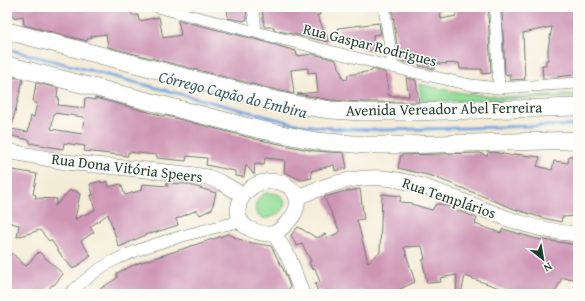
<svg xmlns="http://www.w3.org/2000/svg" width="585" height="301" font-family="'Gentium Book Plus',serif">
	<rect width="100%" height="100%" fill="#fdfcf7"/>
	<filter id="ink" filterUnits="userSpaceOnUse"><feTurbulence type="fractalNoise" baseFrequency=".025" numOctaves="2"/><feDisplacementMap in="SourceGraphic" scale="8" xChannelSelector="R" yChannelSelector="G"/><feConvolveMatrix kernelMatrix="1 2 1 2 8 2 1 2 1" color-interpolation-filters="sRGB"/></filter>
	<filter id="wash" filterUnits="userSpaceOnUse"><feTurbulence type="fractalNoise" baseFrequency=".012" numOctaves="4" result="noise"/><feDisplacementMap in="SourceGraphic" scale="16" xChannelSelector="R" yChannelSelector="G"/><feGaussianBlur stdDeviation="0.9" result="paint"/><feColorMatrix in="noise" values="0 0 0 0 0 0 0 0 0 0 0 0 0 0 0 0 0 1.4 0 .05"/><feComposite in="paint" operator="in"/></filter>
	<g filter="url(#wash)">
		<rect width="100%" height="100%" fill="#f4ecd7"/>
		<g fill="#94de99" stroke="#5a8e66">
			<path d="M419,84C443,89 467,95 492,96C520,98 550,96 578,94V97L461,101H422Z"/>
			<path d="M266,193C278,192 290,197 282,211C254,233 247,200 266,193Z"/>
		</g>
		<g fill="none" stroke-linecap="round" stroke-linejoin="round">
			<polyline stroke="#78a7e2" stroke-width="3" points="7,49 300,125 343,129 384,130 578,125"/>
		</g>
		<g id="blocks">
			<g fill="#ce95b5" fill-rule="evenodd">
				<polygon points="9,7 126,7 131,8 132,15 138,15 139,21 159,17 163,38 181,35 178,20 262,41 296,51 297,56 313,54 336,60 344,80 348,79 347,75 372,71 372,69 386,73 389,96 409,96 406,78 416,80 419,102 362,102 331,100 297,94 318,92 316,72 308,73 308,68 291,70 294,94 268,88 108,47 106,34 91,36 91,38 87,39 87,41 24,25 23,16 14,18 14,16 10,16"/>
				<polygon points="227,7 246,7 247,19 244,21 228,18"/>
				<polygon points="268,7 319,7 320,15 317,15 329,42 274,30 274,27 264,27 262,8"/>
				<polygon points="392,7 439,7 441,19 456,16 455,7 578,7 578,75 543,78 542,65 546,65 546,60 548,60 548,48 552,27 523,33 525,79 510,80 510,74 505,75 502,13 501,10 495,7 491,8 488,14 491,73 482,74 482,69 460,69 459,63 435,64 435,69 419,66 419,61 405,62 400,61 399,60"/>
				<polygon points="379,23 381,34 373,35 374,50 368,51 360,48 359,40 345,40 340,38 338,28"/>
				<path d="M13,77L23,79L11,129L28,132L31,116L34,117L37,103L33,102L36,83L58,88L57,97H59L58,105L84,108L85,98L95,100V98L160,115V116H167L255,139L314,151L344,153L347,168L335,171L334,165L311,171L312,178L301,180L284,172L285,160L265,158L264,165L255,164L254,175L246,165L244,177L235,176V171L206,165L207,158L187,156L186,161L157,158V155L128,152V156L84,151L85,146L64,143L63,149L30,143V140L7,135V104L9,97H7V79L12,81ZM54,113L84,117L82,134L51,129Z"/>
				<polygon points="494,152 513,156 514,154 540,157 537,166 552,170 554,161 568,163 569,156 578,156 578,216 562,217 561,222 543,218 517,210 432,176 398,168 401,155 480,153 487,156 488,153"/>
				<polygon points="7,169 37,174 33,194 36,195 35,198 57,199 55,206 70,190 76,191 80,194 75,219 95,210 91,195 93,195 90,184 101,181 101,183 108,181 109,187 121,184 125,195 142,190 143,184 168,186 166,183 187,184 216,193 212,209 200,215 197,210 176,219 178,225 150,234 150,233 119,247 108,214 90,227 94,232 81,241 91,256 73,269 61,255 51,240 49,241 40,230 17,237 19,225 7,222"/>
				<polygon points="360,189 364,219 357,220 368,262 380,252 382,194 401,196 400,202 412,203 411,204 432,210 435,205 437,204 441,204 477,218 475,224 501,233 503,229 537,239 578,245 578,279 562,278 554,294 517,294 465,276 461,294 456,294 457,275 440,278 441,282 427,283 423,263 423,259 425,259 422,246 404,247 415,282 404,287 392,294 363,294 367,290 339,294 324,294 323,291 318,292 315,284 320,282 315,268 312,269 309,262 311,261 302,244 297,246 291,235 298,227 317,238 325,234 328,238 340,232 324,197 342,192"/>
				<polygon points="228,234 235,237 235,238 252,243 271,246 285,273 290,287 288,290 289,294 92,294 117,278 117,273 136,264"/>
				<polygon points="7,249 26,266 39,252 63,274 54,285 52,285 44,294 7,294"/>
			</g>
		</g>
	</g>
	<g filter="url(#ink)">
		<use href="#blocks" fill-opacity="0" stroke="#6a7a6d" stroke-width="1"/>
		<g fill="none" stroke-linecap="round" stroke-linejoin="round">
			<g stroke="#6a7a6d" stroke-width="12">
				<g id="street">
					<polyline points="157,7 408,71 471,85 499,88 578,83"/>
					<polyline points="253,7 256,31"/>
					<polyline points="384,7 393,67"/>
					<polyline points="495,14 499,88"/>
					<path d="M69,294C82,282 97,269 113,261C151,242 199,232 240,221"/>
				</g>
			</g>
			<g stroke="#6a7a6d" stroke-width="16">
				<g id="secondary">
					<polyline points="7,151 65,162 187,174 208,177 222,183 243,195"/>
					<path d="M269,181C297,182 307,204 286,224C283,227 278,232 274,233C267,236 257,232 250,229C231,220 237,197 252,187C257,183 263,182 269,181Z"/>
					<path d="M297,197C320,188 343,179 367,178C397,176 423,186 450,196C491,212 533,232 578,234"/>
					<polyline points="274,233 289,258 302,294"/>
				</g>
			</g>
			<g stroke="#6a7a6d" stroke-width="18">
				<g id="primary">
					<polyline points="7,31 266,98 299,105 330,110 362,112 411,112 578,107"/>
					<polyline points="7,65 257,129 316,141 366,145 402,145 578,140"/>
				</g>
			</g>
			<use href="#street" stroke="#fff" stroke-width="11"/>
			<use href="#secondary" stroke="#fff" stroke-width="15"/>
			<use href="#primary" stroke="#fff" stroke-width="17"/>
		</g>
	</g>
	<g text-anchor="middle" stroke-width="3" stroke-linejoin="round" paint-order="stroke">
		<g font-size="15" fill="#1f3d34" stroke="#fdfcf7">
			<text transform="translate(370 45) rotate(14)" y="5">Rua Gaspar Rodrigues</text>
			<text transform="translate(444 109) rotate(-1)" y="5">Avenida Vereador Abel Ferreira</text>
			<text transform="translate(127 168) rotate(7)" y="5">Rua Dona Vitória Speers</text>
			<text transform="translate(449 198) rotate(19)" y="5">Rua Templários</text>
		</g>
		<g font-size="16" font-style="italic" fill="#3a5d68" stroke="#fdfcf7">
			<text transform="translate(233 94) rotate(14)" y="6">Córrego Capão do Embira</text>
		</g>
	</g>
	<rect width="585" height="301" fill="none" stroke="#fdfcf7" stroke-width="24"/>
	<g transform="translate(543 259) rotate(149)" stroke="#fdfcf7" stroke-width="3" paint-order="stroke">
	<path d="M0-3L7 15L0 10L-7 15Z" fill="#1f3d34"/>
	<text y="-6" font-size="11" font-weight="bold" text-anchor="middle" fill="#1f3d34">N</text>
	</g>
</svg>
